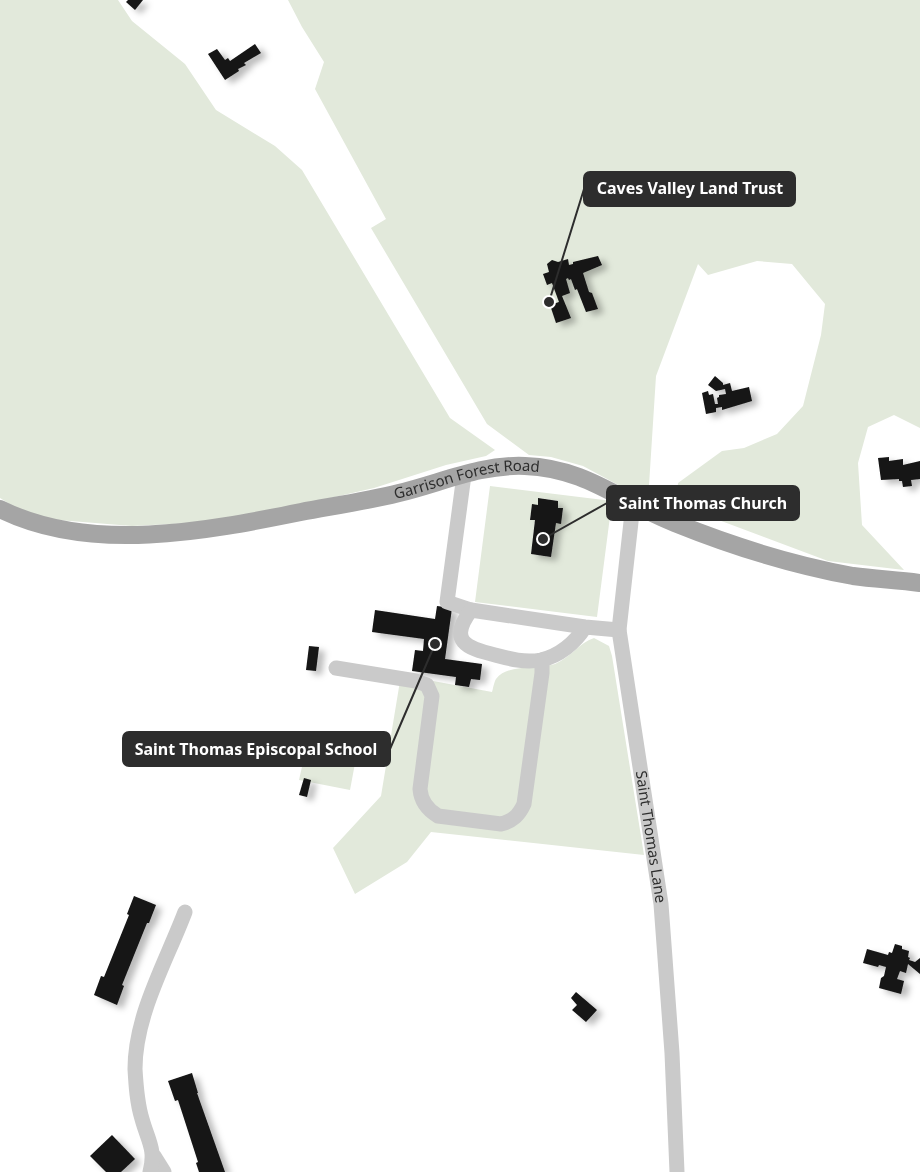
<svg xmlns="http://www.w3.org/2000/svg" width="920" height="1172" font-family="'Noto Sans',sans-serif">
	<defs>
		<filter id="shadow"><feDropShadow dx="6" dy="4" stdDeviation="3" flood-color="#0004"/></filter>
	</defs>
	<rect width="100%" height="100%" fill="#fff"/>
	<g fill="#e2e9db" fill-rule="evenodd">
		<polygon points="0,0 118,0 132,21 185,64 216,110 275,146 302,170 450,418 495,450 486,456 446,465 374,488 230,521 132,526 58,520 21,511 0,498"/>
		<polygon points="288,0 920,0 920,428 894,415 868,427 858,463 862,525 904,570 828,561 676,504 678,483 722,451 744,448 777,434 803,406 821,335 825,304 792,264 757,261 708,275 698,264 656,376 648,501 583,466 551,457 529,455 487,424 371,228 386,219 315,89 324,62 302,27"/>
		<path d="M490,486L612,501L597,617L475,602ZM539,498L558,501V508L563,509L561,523H556L551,557L531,554L535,520L530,519L532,505H538Z"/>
		<path d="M594,638L609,646L612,656L644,855L431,832L407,862L355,894L333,848L381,796L401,675L492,692C493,689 494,682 496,679C508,663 538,670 555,664C570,658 579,643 594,638Z"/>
		<polygon points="306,749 356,758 350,790 299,780"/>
	</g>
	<g fill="#141414" filter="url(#shadow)">
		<polygon points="128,0 143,0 135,10 126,2"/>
		<polygon points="255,44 261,53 244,63 246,65 238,69 239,71 225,80 208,54 217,49 225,60 228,58 230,61"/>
		<polygon points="598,256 602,265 583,273 589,292 592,293 598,309 586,312 577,289 575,290 571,279 569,280 568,278 566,279 570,293 562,296 571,318 556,323 550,305 559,302 552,283 547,285 543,274 549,272 547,264 552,260 558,262 568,259 569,265 573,264 573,262"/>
		<polygon points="715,376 723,383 723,385 730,383 732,391 749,387 752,401 722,410 722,407 716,408 716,412 706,414 702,393 708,391 709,395 713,394 715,404 718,404 717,398 719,397 719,395 726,394 725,389 716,391 708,385"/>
		<polygon points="889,457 889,461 903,459 903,465 920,461 920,479 911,480 912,486 903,487 902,481 899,481 899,479 881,480 878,458"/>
		<polygon points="538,498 558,501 558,508 563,508 561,524 556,523 551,557 531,554 535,520 530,520 532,504 538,505"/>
		<polygon points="437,606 452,608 445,659 482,664 480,680 471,679 469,687 455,685 456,677 412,671 415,650 423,651 424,639 372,632 375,610 435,619"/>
		<polygon points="309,646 319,647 316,671 306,670"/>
		<polygon points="304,778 311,780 307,797 299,795"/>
		<polygon points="134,896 156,905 149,923 147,923 122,985 124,986 117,1005 94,995 101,976 104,977 129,915 127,914"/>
		<polygon points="895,944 902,946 902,949 909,951 908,957 910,958 909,960 915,962 920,958 920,974 908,964 906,973 900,971 897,979 904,981 901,994 879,988 881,978 884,976 886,967 879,965 878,967 863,963 867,949 888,955 889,952 892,953"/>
		<polygon points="576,992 597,1010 586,1022 572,1010 577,1005 571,998"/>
		<polygon points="192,1073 198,1093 197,1093 225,1172 199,1172 196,1163 198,1162 178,1100 175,1101 168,1081"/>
		<polygon points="112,1135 135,1159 121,1172 106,1172 90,1156"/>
	</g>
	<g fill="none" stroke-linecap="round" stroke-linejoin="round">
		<g stroke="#cacaca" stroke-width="15">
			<polyline points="464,475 447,602 471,610"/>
			<path id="s1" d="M633,504L619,630L661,904L672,1053L677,1172"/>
			<path d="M585,627C575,643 559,656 541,660C525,663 510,659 495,655C466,648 448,641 471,610L585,627L619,630"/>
			<path d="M336,668L416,681L427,685L432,696L420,789C421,802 428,810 438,816L501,824C513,821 519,815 524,804L542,673V660"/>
			<polyline points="154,1156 164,1172"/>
			<path d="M150,1172C156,1149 148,1141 142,1119C137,1103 136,1086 135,1069C135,1015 166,962 185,912"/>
		</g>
		<path stroke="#a5a5a5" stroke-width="18" id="s2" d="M0,509C90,554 207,531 301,512C333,506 367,501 399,493C441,483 481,464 525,466C586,468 621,502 675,523C732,546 793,565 853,576C875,579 898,580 920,583"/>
	</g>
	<g text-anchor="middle" stroke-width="6" stroke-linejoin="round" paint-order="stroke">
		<g font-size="15" fill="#2d2d2d" stroke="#fff">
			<text dy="5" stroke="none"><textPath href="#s2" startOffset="476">Garrison Forest Road</textPath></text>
			<text dy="5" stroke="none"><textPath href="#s1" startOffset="336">Saint Thomas Lane</textPath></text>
		</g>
	</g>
	<path fill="none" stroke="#2d2d2d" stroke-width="2" d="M549 302L584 189M543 539L607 503M435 644L390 749"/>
	<g fill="#2d2d2d" stroke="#fff" stroke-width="2">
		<circle cx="549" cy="302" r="6"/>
		<circle cx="543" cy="539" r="6"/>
		<circle cx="435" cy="644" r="6"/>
	</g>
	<g fill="#2d2d2d" stroke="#2d2d2d" stroke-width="2">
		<rect x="584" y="172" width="211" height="34" rx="6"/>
		<rect x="607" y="486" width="192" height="34" rx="6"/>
		<rect x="123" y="732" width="267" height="34" rx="6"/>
	</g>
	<g font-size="16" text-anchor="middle" font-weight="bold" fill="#fff">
		<text x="690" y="194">Caves Valley Land Trust</text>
		<text x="703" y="509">Saint Thomas Church</text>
		<text x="256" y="755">Saint Thomas Episcopal School</text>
	</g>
</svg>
